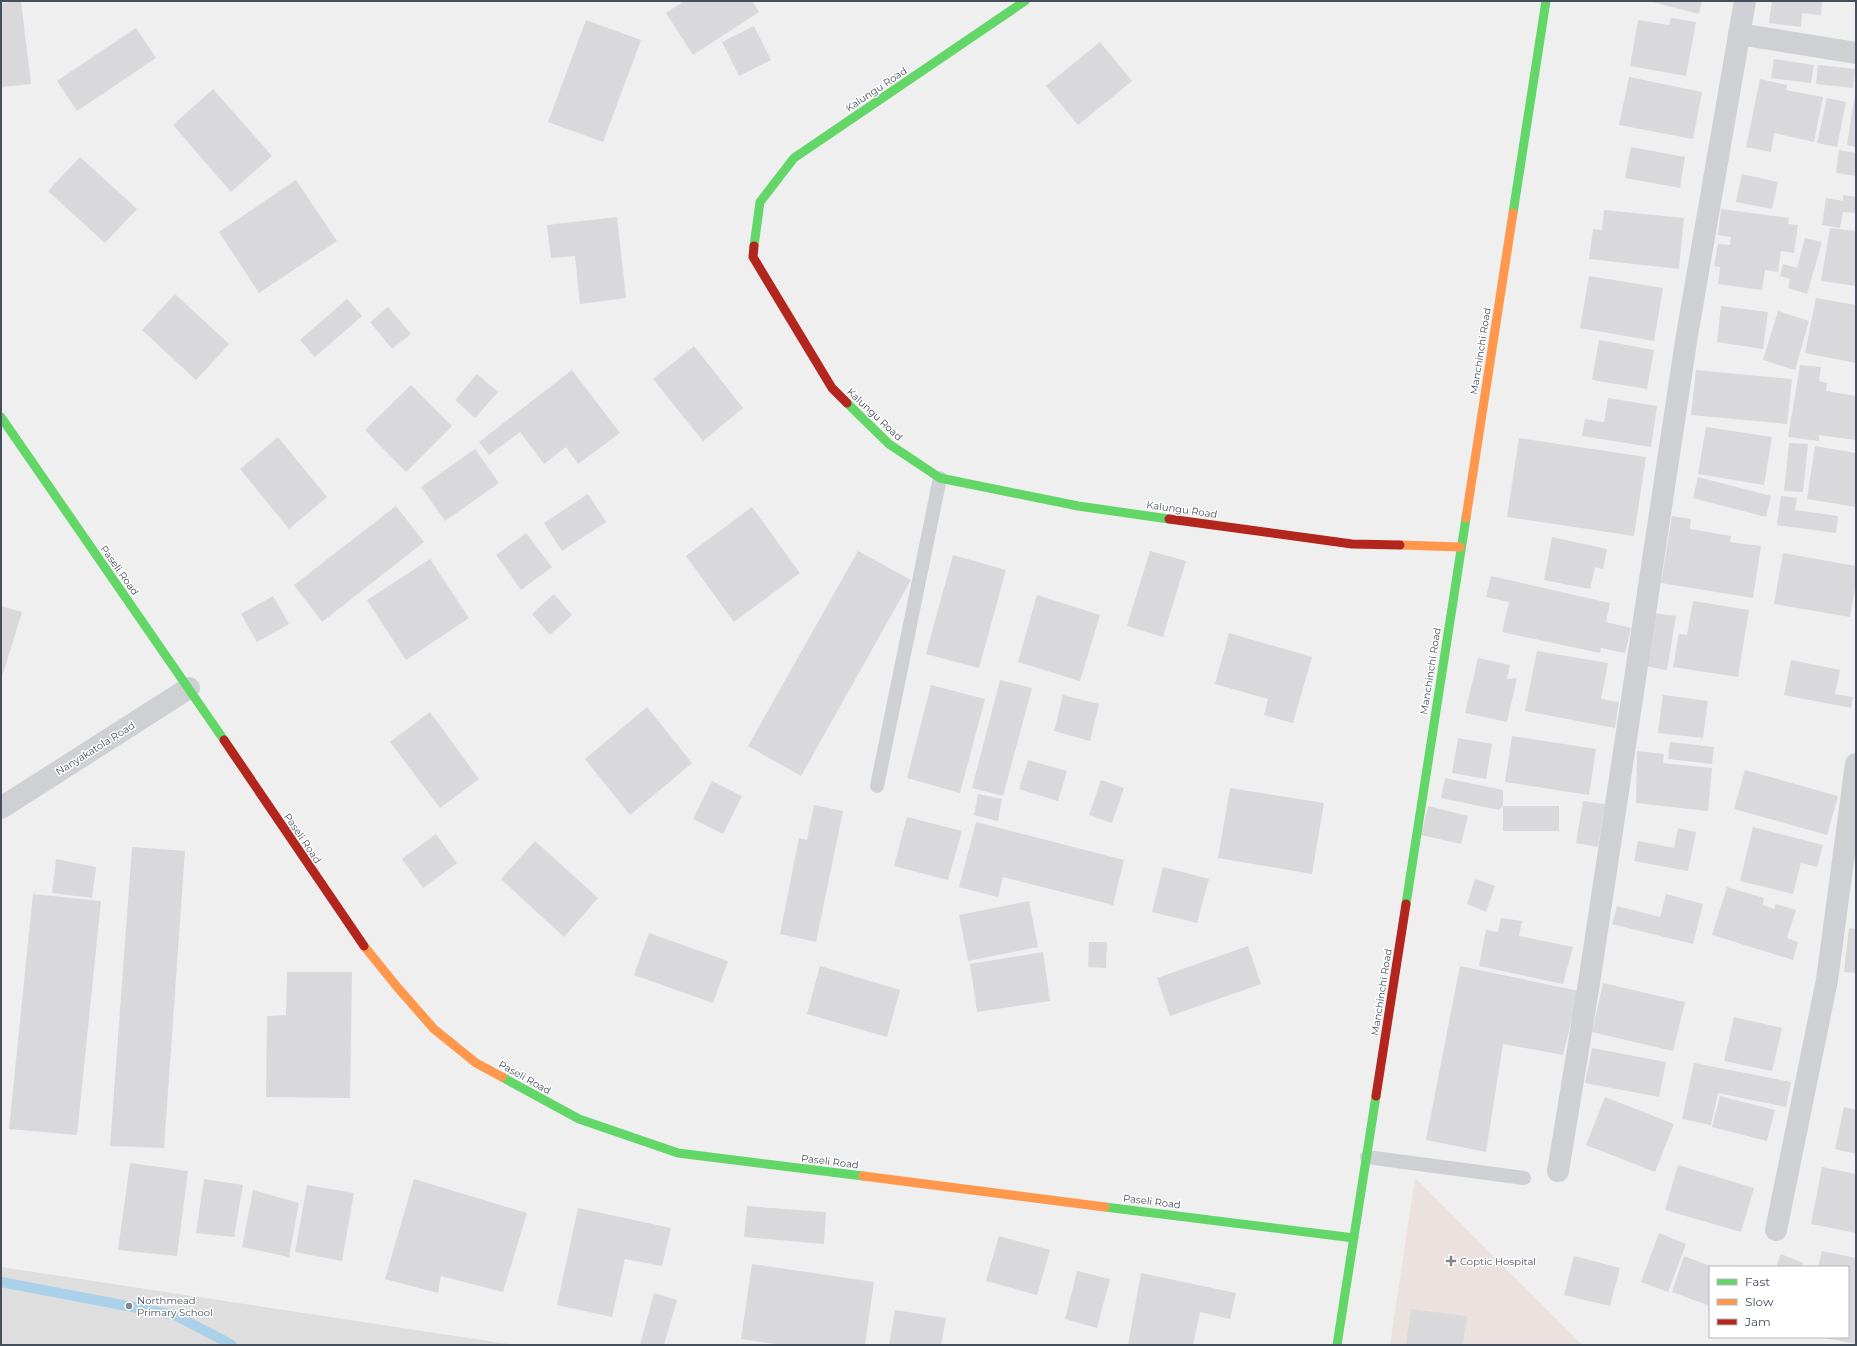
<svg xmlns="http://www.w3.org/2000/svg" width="1857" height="1346" font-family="Montserrat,sans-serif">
	<rect width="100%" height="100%" fill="#f0efef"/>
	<polygon fill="#dededf" points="1,1267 515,1345 1,1345"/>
	<polygon fill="#ebe2df" points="1415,1178 1582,1345 1390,1345"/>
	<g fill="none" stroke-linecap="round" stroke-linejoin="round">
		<polyline stroke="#abd0e9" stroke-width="10" points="1,1282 175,1315 232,1345"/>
	</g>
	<g fill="#d9d8db">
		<polygon points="21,1 31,84 1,87 1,3"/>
		<polygon points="684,1 752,1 759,12 693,55 666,13"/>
		<polygon points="1649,1 1702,1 1699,14"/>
		<polygon points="1772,1 1822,1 1821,15 1802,13 1801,27 1769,23"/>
		<polygon points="1671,18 1696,22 1686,76 1630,66 1638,20 1669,25"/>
		<polygon points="586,20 641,40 603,142 548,122"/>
		<polygon points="754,26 771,60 739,76 722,42"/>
		<polygon points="136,28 156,58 77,111 57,81"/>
		<polygon points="1100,42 1132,81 1078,125 1046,86"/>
		<polygon points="1774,59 1814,65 1811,83 1771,78"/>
		<polygon points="1818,65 1855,69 1853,88 1816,84"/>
		<polygon points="1629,77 1702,92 1693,139 1619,125"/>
		<polygon points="1760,79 1787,85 1786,90 1823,97 1814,142 1774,133 1771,152 1746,147"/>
		<polygon points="213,89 272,156 231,192 173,125"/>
		<polygon points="1827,98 1846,102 1837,147 1817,143"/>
		<polygon points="1854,99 1856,99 1856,147 1847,145"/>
		<polygon points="1631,147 1685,157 1680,188 1625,178"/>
		<polygon points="1839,150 1856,153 1856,176 1836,173"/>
		<polygon points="80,157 137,209 105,243 48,191"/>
		<polygon points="1742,174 1778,182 1772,209 1736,202"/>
		<polygon points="296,180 337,241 259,293 219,232"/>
		<polygon points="1843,195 1856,197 1855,213 1843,212 1840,228 1822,225 1826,198 1843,201"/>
		<polygon points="1721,209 1789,218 1788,224 1798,225 1794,253 1781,251 1778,272 1765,270 1762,290 1718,284 1720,267 1714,266 1718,244 1730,245 1731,237 1718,235"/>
		<polygon points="1604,210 1684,218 1679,269 1589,259 1593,229 1602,230"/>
		<polygon points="617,217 626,298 580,304 575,256 551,258 547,225"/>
		<polygon points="1830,228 1856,231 1856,286 1821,281"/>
		<polygon points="1805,238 1822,242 1807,294 1788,288 1790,279 1780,276 1783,264 1797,268"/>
		<polygon points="1589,276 1663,288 1654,341 1580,328"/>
		<polygon points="175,294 229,344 196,380 142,330"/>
		<polygon points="1816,298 1856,305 1856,363 1805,353"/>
		<polygon points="347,299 362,316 315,357 300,340"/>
		<polygon points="1721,306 1768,312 1763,349 1717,342"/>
		<polygon points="388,307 411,334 392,349 370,322"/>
		<polygon points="1778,311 1809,321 1795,370 1763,360"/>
		<polygon points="1599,340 1654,350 1647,389 1592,380"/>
		<polygon points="694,346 743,408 703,441 653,379"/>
		<polygon points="1800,365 1821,367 1819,381 1827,383 1826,391 1856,396 1856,440 1819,435 1819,441 1788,437"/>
		<polygon points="572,370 620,433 578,464 566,447 544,464 520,432 489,455 479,442"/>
		<polygon points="1696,370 1792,379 1787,424 1691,415"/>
		<polygon points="477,374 498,392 475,418 455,400"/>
		<polygon points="411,385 452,426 406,472 365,430"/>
		<polygon points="1608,398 1657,406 1651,447 1582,436 1585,419 1604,422"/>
		<polygon points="1706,427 1772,437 1764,485 1698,474"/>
		<polygon points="278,437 327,497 289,529 240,469"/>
		<polygon points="1519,438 1646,457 1634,536 1507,517"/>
		<polygon points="1789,443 1808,444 1803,492 1784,491"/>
		<polygon points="1815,446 1856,453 1856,507 1807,499"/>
		<polygon points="475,449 499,483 445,521 421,487"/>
		<polygon points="1698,477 1771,496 1766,517 1693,498"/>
		<polygon points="588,494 606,522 562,551 544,523"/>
		<polygon points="1781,496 1797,498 1795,510 1838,516 1836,533 1777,525"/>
		<polygon points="396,506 424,542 322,622 294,585"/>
		<polygon points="752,507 800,573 734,622 686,556"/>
		<polygon points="1672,516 1691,519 1690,529 1731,536 1730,542 1761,546 1753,598 1661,583"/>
		<polygon points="526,533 552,567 521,590 496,555"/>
		<polygon points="1552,537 1607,549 1603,569 1595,567 1590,589 1544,580"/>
		<polygon points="858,551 911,580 801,776 748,746"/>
		<polygon points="1150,551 1186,561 1163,637 1127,626"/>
		<polygon points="1783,553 1856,566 1856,583 1850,617 1774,604"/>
		<polygon points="953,555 1006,570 979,668 926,654"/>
		<polygon points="430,559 469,618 406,660 367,600"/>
		<polygon points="1491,576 1610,603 1606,622 1631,628 1625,653 1601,648 1600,653 1502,632 1509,602 1486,597"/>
		<polygon points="554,594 572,615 550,635 532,614"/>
		<polygon points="1037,595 1100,615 1080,681 1018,662"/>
		<polygon points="273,596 289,624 257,642 241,614"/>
		<polygon points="1693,601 1749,610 1738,677 1673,667 1679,634 1687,635"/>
		<polygon points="1,606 22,612 1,680"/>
		<polygon points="1653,613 1676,616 1667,670 1644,666"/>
		<polygon points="1229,633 1312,657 1293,723 1264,715 1268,699 1215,684"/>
		<polygon points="1537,651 1608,663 1601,699 1619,702 1615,728 1525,711"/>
		<polygon points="1478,658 1510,665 1507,679 1517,678 1507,722 1465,713"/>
		<polygon points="1791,660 1840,670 1835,694 1853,697 1851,708 1784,695"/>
		<polygon points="1000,680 1032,688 1003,796 972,788"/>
		<polygon points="931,685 985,699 960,793 907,778"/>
		<polygon points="1063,695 1099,704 1090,741 1054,731"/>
		<polygon points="1663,695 1708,701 1703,738 1658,733"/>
		<polygon points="647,707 692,763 630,815 585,759"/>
		<polygon points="430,712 479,779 440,808 390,742"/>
		<polygon points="1512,736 1596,749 1589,795 1505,782"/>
		<polygon points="1458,738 1492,744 1486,779 1452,773"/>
		<polygon points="1670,742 1714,747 1712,764 1668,759"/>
		<polygon points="1637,751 1664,754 1663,763 1712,768 1708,811 1636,803"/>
		<polygon points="1028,760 1067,771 1058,801 1019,789"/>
		<polygon points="1745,770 1838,796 1827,835 1734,809"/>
		<polygon points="1445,778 1503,790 1503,806 1499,810 1441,798"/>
		<polygon points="1101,780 1124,788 1112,823 1089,815"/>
		<polygon points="712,781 742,796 723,834 693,819"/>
		<polygon points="1230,788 1324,803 1312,874 1218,858"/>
		<polygon points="978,794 1002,799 998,821 974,815"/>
		<polygon points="1583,801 1605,804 1598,847 1576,843"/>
		<polygon points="814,805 843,811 816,942 780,934 799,838 807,840"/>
		<polygon points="1428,806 1468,816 1461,844 1421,835"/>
		<rect x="1503" y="806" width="56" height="25"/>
		<polygon points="907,817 962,831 948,880 894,866"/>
		<polygon points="976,822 1124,860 1113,905 1003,877 998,897 959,887"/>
		<polygon points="1753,827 1823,845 1817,867 1801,863 1793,894 1740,881"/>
		<polygon points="1678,828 1696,832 1688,871 1634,861 1638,841 1674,848"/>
		<polygon points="436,834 457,863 423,888 402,859"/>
		<polygon points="535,841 598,898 564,937 501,879"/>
		<polygon points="132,847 185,851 164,1148 110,1146"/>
		<polygon points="56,859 96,867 92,898 52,893"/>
		<polygon points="1163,867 1209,879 1197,923 1152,912"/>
		<polygon points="1475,879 1495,886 1486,912 1467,904"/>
		<polygon points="1727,887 1764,898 1763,905 1774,909 1776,904 1796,910 1787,938 1798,942 1793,960 1712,935"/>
		<polygon points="33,894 101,901 77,1135 9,1129"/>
		<polygon points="1666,894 1703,904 1693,944 1612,924 1617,906 1660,917"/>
		<polygon points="1029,901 1038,947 968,961 959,915"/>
		<polygon points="1501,918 1522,921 1519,936 1573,947 1563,984 1479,966 1486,930 1498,932"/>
		<polygon points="1849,928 1856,929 1856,973 1844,972"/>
		<polygon points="649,933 728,961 713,1003 634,975"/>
		<polygon points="1089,942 1107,942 1106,968 1088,967"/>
		<polygon points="1248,946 1261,984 1170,1016 1157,978"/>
		<polygon points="1043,952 1050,1001 977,1012 970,964"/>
		<polygon points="820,966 900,990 887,1037 807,1014"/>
		<polygon points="1460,966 1579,991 1563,1055 1503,1044 1486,1152 1426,1140"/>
		<polygon points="287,972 352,972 350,1098 266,1097 267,1016 286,1015"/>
		<polygon points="1603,983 1685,1002 1673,1051 1592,1032"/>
		<polygon points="1734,1017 1782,1028 1772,1071 1724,1061"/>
		<polygon points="1592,1048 1666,1062 1659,1097 1585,1083"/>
		<polygon points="1694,1063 1791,1082 1786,1107 1718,1093 1711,1125 1682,1119"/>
		<polygon points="1720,1096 1775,1110 1767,1141 1712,1127"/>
		<polygon points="1605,1097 1674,1124 1655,1172 1586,1145"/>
		<polygon points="1844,1107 1856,1110 1856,1154 1835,1149"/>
		<polygon points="130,1163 188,1171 177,1256 118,1250"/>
		<polygon points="1678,1165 1754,1188 1741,1232 1665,1210"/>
		<polygon points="1822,1167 1856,1174 1856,1233 1811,1224"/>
		<polygon points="204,1179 243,1185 234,1237 196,1233"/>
		<polygon points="414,1179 527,1213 503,1292 441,1276 438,1293 385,1279"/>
		<polygon points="307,1185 354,1193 342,1261 295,1252"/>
		<polygon points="253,1190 299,1203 289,1257 242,1247"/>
		<polygon points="747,1206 826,1212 824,1244 744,1237"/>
		<polygon points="578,1208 671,1228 662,1266 625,1259 612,1317 557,1305"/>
		<polygon points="1659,1233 1686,1244 1668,1292 1641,1282"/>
		<polygon points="999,1236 1050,1250 1037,1295 986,1281"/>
		<polygon points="1822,1251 1856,1258 1856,1344 1824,1338 1848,1337 1848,1267 1818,1267"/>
		<polygon points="1781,1254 1803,1263 1802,1267 1776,1267"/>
		<polygon points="1574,1256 1620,1268 1610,1306 1564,1295"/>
		<polygon points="1684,1256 1713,1267 1710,1267 1710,1306 1672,1292"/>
		<polygon points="752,1264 874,1282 865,1345 783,1345 741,1339"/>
		<polygon points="1077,1271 1110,1279 1097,1328 1065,1319"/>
		<polygon points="1141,1273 1236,1293 1230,1319 1200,1312 1193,1345 1128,1345"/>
		<polygon points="654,1293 677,1300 664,1345 640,1345"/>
		<polygon points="1411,1309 1467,1316 1463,1345 1406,1345"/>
		<polygon points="895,1310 946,1318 941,1345 889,1345"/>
	</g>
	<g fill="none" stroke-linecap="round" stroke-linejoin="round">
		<g stroke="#ced0d3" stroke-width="14">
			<polyline points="877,786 940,478"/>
			<polyline points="1367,1157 1524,1178"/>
		</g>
		<g stroke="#ced0d3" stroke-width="22">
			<polyline points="1739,34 1856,53"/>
			<polyline points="1,808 189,688"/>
			<polyline points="1558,1171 1589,983 1687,335 1745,1"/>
			<polyline points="1776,1230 1827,980 1856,764"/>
		</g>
		<g stroke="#63d668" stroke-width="9">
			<polyline points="1513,213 1546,1"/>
			<polyline points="754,246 760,202 794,158 1025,1"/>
			<polyline points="847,403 889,444 940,478 1078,506 1169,519"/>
			<polyline points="1,417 224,740"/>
			<polyline points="1406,904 1466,518"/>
			<polyline points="502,1077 579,1119 678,1153 863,1176"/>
			<polyline points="1105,1207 1354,1238"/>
			<polyline points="1337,1345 1376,1096"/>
		</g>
		<g stroke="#ff974d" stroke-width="9">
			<polyline points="1466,518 1513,213"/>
			<polyline points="1400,545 1460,547"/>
			<polyline points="364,946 398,988 434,1029 476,1063 502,1077"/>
			<polyline points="863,1176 1105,1207"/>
		</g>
		<g stroke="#b3261e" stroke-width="9">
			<polyline points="754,246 753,257 832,388 847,403"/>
			<polyline points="1169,519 1352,544 1400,545"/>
			<polyline points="224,740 364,946"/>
			<polyline points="1376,1096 1406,904"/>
		</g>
	</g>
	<g fill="#82868f" stroke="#fff" stroke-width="1.5">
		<path d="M1449 1255h4v4h4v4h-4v4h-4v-4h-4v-4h4z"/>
		<circle cx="129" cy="1306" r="4"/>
	</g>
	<g text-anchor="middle" stroke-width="3" stroke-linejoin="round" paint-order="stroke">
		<g font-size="10" fill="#474e5b" stroke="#fff">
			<text transform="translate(876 89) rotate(-34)" y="4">Kalungu Road</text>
			<text transform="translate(1480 351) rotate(-81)" y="4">Manchinchi Road</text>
			<text transform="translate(875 414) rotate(43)" y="4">Kalungu Road</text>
			<text transform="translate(1182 509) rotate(8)" y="4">Kalungu Road</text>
			<text transform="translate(120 570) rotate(55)" y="4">Paseli Road</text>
			<text transform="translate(1430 671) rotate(-81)" y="4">Manchinchi Road</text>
			<text transform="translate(95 748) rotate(-32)" y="4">Nanyakatola Road</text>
			<text transform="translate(303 838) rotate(56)" y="4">Paseli Road</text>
			<text transform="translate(1381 992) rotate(-81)" y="4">Manchinchi Road</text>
			<text transform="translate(525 1077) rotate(29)" y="4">Paseli Road</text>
			<text transform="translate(830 1161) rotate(7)" y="4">Paseli Road</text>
			<text transform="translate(1152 1201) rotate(7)" y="4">Paseli Road</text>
		</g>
		<g font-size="10" fill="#474e5b" stroke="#fff" text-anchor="start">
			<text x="1460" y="1265">Coptic Hospital</text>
			<text x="137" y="1304">Northmead<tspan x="137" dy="12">Primary School</tspan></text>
		</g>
	</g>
	<rect width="1857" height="1346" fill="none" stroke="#474e5b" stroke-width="4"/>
	<rect x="1709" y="1266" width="140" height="72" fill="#ffffff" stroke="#b5b8bd"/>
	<rect x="1717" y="1279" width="20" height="6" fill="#63d668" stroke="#b5b8bd"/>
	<text x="1745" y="1286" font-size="12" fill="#474e5b">Fast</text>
	<rect x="1717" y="1299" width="20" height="6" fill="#ff974d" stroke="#b5b8bd"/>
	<text x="1745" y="1306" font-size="12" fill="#474e5b">Slow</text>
	<rect x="1717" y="1319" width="20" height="6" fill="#b3261e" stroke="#b5b8bd"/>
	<text x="1745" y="1326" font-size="12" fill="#474e5b">Jam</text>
</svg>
